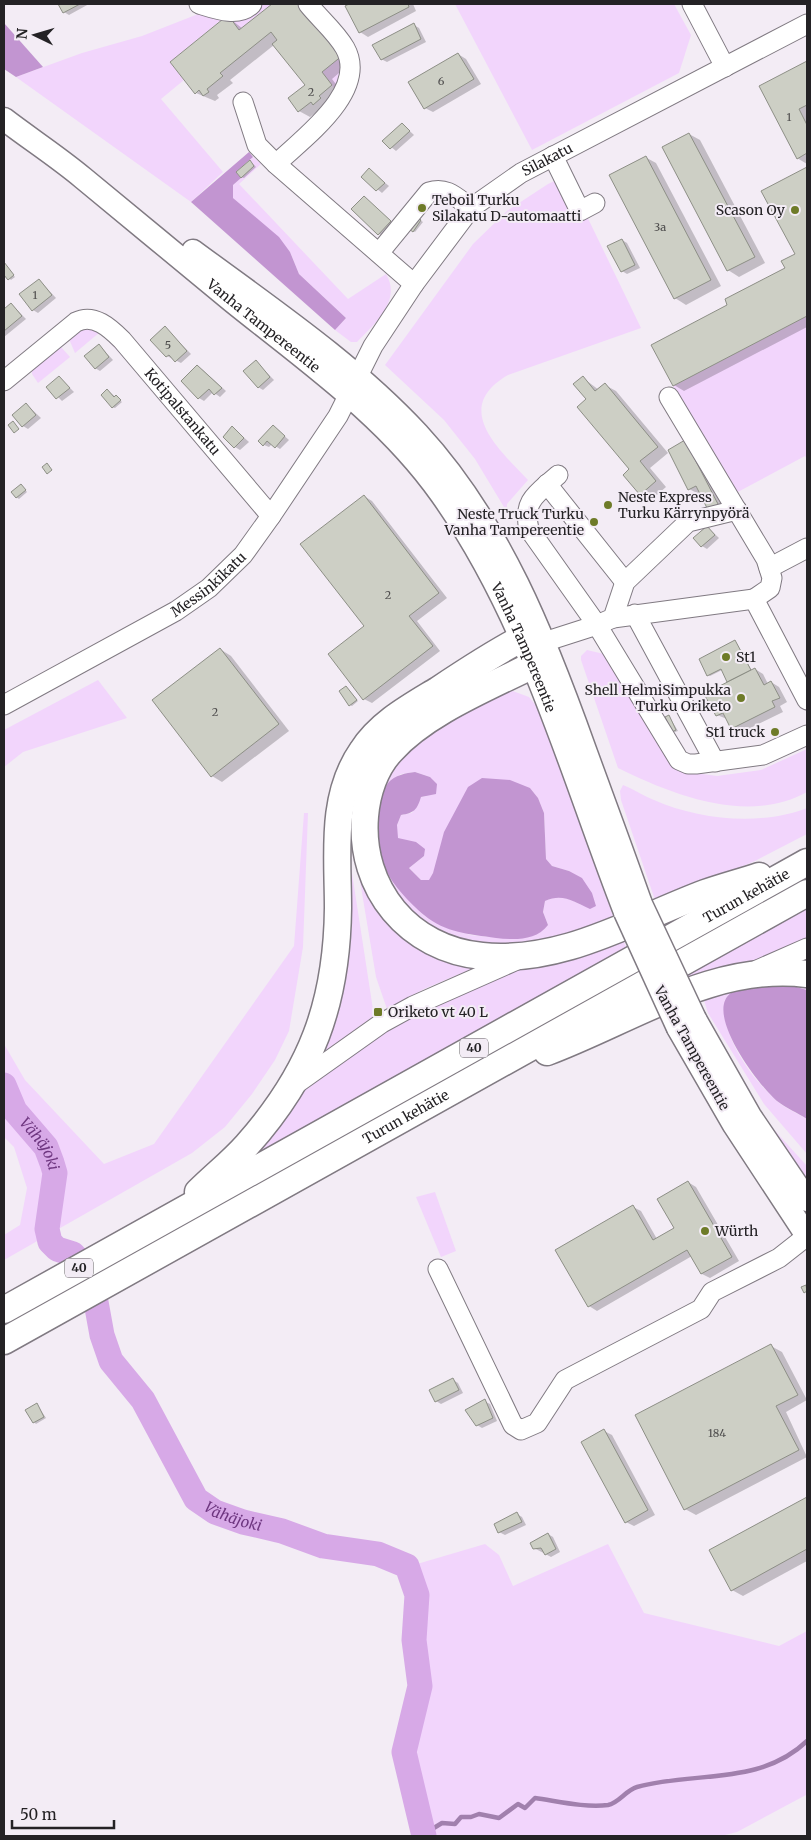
<svg xmlns="http://www.w3.org/2000/svg" width="811" height="1840" font-family="Merriweather,serif">
	<rect width="100%" height="100%" fill="#f3ecf5"/>
	<g fill="#f2d5fc" fill-rule="evenodd">
		<polygon points="258,4 272,4 239,30 227,15 170,62 184,80 161,99 223,172 191,202 16,77 82,53 142,36 211,9"/>
		<polygon points="305,4 346,56 336,91 322,72"/>
		<polygon points="455,4 674,4 691,35 679,73 532,150"/>
		<path d="M253,157L261,164L239,184L348,299L386,274C402,300 375,324 357,342H351L335,330L346,318L299,274L290,252L233,198V185L254,166L250,160Z"/>
		<path d="M567,175L641,328L508,375C451,408 499,449 528,480L507,504V512L475,459L444,420L385,365L473,244L507,211L548,184Z"/>
		<polygon points="807,316 807,459 805,456 734,494 673,386"/>
		<polygon points="82,327 102,330 152,388 100,332 75,353 69,339"/>
		<polygon points="60,346 70,357 38,383 32,374 32,368"/>
		<path d="M587,650L604,654L614,663L668,761L680,771L717,776L761,770L807,749V792C748,825 673,795 618,768L581,660V656Z"/>
		<polygon points="98,680 127,718 23,752 4,767 4,730"/>
		<path d="M510,690L529,697L546,718L615,922L493,952L409,921L371,847L384,776L426,731ZM415,772L430,777L427,796L421,797L412,813L401,815L397,825V838L404,840L424,856L409,868L421,880H430L433,873L530,788L538,798L544,813L546,859L552,866L569,871L581,905C568,898 560,894 545,901L543,912L548,925L491,937L470,935L425,916L396,885L387,784L401,774Z"/>
		<path d="M623,785C634,789 643,796 654,800C699,820 761,826 807,808V834L755,861L656,903L621,800L620,791Z"/>
		<polygon points="304,813 308,813 303,947 289,1031 275,1060 252,1094 225,1127 192,1153 4,1260 4,1235 20,1225 27,1188 14,1147 4,1137 4,1044 25,1080 104,1164 154,1144 294,946"/>
		<polygon points="348,847 374,1016 315,1059"/>
		<polygon points="358,869 476,967 424,989 387,1009 376,977"/>
		<polygon points="807,906 807,940 692,985 687,974"/>
		<polygon points="622,937 626,947 238,1165 293,1101 319,1077 354,1050 470,986 517,967"/>
		<path d="M807,979V990L793,986L724,1011C727,1043 752,1079 777,1101C785,1108 797,1113 807,1119V1154L764,1104L708,1013L703,997Z"/>
		<polygon points="748,1101 807,1166 807,1179 805,1178"/>
		<polygon points="435,1192 456,1251 441,1257 416,1197"/>
		<polygon points="485,1544 499,1555 513,1586 608,1544 644,1613 779,1646 807,1631 806,1795 737,1832 721,1836 430,1836 427,1804 415,1753 429,1677 417,1564"/>
	</g>
	<g fill="#c295d1">
		<polygon points="4,23 43,67 16,77 4,69"/>
		<polygon points="249,152 253,157 236,172 241,178 233,185 233,198 279,237 290,252 299,274 346,318 335,330 191,202"/>
		<path d="M415,772L430,777L437,784L436,794L421,797C417,810 414,813 401,815L397,825L398,838L416,842L425,849L424,856L409,868L421,880H429L433,873L444,832L468,787L482,778L510,780L530,788L538,798L544,813L546,859L552,866L569,871L582,878L592,893L596,906L590,909C574,902 563,893 545,901L543,912L548,925C536,941 514,940 496,938C469,934 446,933 424,915C410,903 390,883 384,865C377,847 375,799 388,783C395,775 406,773 415,772Z"/>
		<path d="M760,986H793L807,990V1119C798,1113 786,1108 777,1101C760,1087 703,1013 731,993C738,987 752,987 760,986Z"/>
	</g>
	<g fill="#0003">
		<polygon points="60,4 89,4 69,15 64,12"/>
		<polygon points="274,4 307,4 353,61 332,79 342,92 310,117 299,111 289,99 306,85 274,45 230,80 233,83 217,95 219,98 215,101 196,93 228,17 243,29"/>
		<polygon points="351,4 413,4 416,11 368,37 360,32 347,6"/>
		<polygon points="414,25 419,28 426,42 387,62 381,59"/>
		<polygon points="458,54 466,59 481,84 433,112 425,108"/>
		<polygon points="807,62 807,164 797,158 760,87"/>
		<polygon points="402,124 414,135 396,151 384,141"/>
		<polygon points="689,134 700,140 765,263 739,277 728,270"/>
		<polygon points="645,157 656,163 721,286 686,305 675,298 611,175"/>
		<polygon points="252,163 256,167 244,178 241,177"/>
		<polygon points="807,168 807,327 684,391 674,385 729,305 786,269 796,255 763,191"/>
		<polygon points="369,170 389,186 382,193 363,177"/>
		<polygon points="364,197 395,225 384,237 379,234"/>
		<polygon points="418,219 423,222 415,232 410,229"/>
		<polygon points="622,240 627,243 640,268 627,274 622,271"/>
		<polygon points="4,264 15,277 11,280 4,273"/>
		<polygon points="39,280 56,298 38,313 33,310"/>
		<polygon points="11,304 26,319 4,337 4,310"/>
		<polygon points="165,328 191,354 181,363 167,356"/>
		<polygon points="99,345 113,360 100,371 95,368"/>
		<polygon points="256,362 274,380 263,390 258,387"/>
		<polygon points="198,367 203,370 226,391 220,397 213,392 204,401 199,398"/>
		<polygon points="59,377 74,392 62,401 48,387"/>
		<polygon points="583,378 599,390 605,385 616,391 668,453 650,468 666,487 651,500 641,494 631,469 588,399"/>
		<polygon points="108,391 122,402 115,408 112,407"/>
		<polygon points="26,404 41,418 28,429 23,426"/>
		<polygon points="273,426 289,440 280,449 272,444 269,447 264,445"/>
		<polygon points="232,427 249,442 240,450 235,447"/>
		<polygon points="685,442 693,447 726,511 700,492 697,493 689,489"/>
		<polygon points="21,485 27,492 19,499 16,497"/>
		<polygon points="364,496 372,501 447,598 417,621 440,651 372,703 364,699"/>
		<polygon points="707,527 719,538 707,549 702,546"/>
		<polygon points="735,641 752,671 755,669 763,674 768,684 771,682 779,687 787,702 780,706 783,712 740,733 732,729 727,719 717,715 730,682 722,670 710,676 708,675"/>
		<polygon points="220,649 231,656 289,731 222,782 212,776"/>
		<polygon points="346,687 358,701 352,706 350,705"/>
		<polygon points="669,716 678,731 675,732 673,731"/>
		<polygon points="688,1182 696,1187 739,1261 710,1278 702,1274 692,1256 597,1311 589,1306 633,1207 641,1211 657,1239 675,1228"/>
		<polygon points="771,1346 782,1352 807,1400 786,1412 807,1457 696,1515 685,1509"/>
		<polygon points="453,1380 458,1383 463,1393 441,1404 436,1401"/>
		<polygon points="484,1401 490,1404 497,1421 482,1428 477,1425"/>
		<polygon points="37,1405 46,1418 36,1424 34,1422"/>
		<polygon points="604,1431 612,1435 655,1515 634,1526 626,1522"/>
		<polygon points="807,1498 807,1561 743,1596 732,1590 710,1550"/>
		<polygon points="517,1514 522,1517 526,1525 505,1535 499,1532 495,1524"/>
		<polygon points="548,1534 553,1537 560,1552 551,1557 534,1548"/>
	</g>
	<g fill="none" stroke-linecap="round" stroke-linejoin="round">
		<path stroke="#a180ad" stroke-width="4.5" d="M424,1834L442,1823L455,1824L461,1817H471L479,1814L499,1818L518,1804L525,1808L535,1798C557,1801 585,1808 608,1805C619,1803 626,1790 637,1787C695,1771 760,1786 807,1741"/>
		<path stroke="#d7a9e7" stroke-width="25" id="s1" d="M4,1085L15,1111L46,1147L52,1163L55,1173L47,1229L50,1242L57,1249L73,1254L87,1270L92,1280L102,1335L111,1361L143,1400L196,1499L215,1512L243,1522L282,1531L323,1546L378,1554L407,1566L417,1595L414,1640L420,1686L404,1752L424,1836"/>
	</g>
	<g fill="#cdcfc5" stroke="#8d8f86">
		<polygon points="58,4 80,4 63,13"/>
		<polygon points="272,4 302,4 343,55 322,72 332,85 319,96 321,98 313,105 311,102 298,112 288,98 305,85 272,44 277,40 271,32 220,73 223,76 207,89 209,92 203,96 199,90 195,94 170,62 228,15 239,30"/>
		<polygon points="349,4 408,4 409,7 359,33 345,6"/>
		<polygon points="414,23 421,39 381,60 372,45"/>
		<polygon points="458,53 474,79 424,109 408,82"/>
		<polygon points="807,61 807,105 799,109 807,125 807,153 797,159 759,86"/>
		<polygon points="402,123 410,131 390,149 382,141"/>
		<polygon points="689,133 755,257 727,271 662,147"/>
		<polygon points="646,156 711,280 674,299 609,175"/>
		<polygon points="250,160 254,166 241,178 236,172"/>
		<polygon points="807,167 807,316 673,386 651,345 727,305 725,299 785,268 781,261 795,254 761,191"/>
		<polygon points="369,168 385,183 376,191 361,177"/>
		<polygon points="364,196 391,221 378,235 351,209"/>
		<polygon points="417,217 421,220 413,232 409,229"/>
		<polygon points="622,239 635,265 621,272 607,246"/>
		<polygon points="4,262 14,275 8,280 4,275"/>
		<polygon points="39,279 52,295 32,311 19,294"/>
		<polygon points="11,303 22,316 4,331 4,309"/>
		<polygon points="165,326 187,351 175,362 169,355 166,357 150,340"/>
		<polygon points="99,344 109,357 95,369 84,356"/>
		<polygon points="256,360 270,377 258,388 243,371"/>
		<polygon points="197,365 222,388 214,395 209,389 198,399 181,381"/>
		<polygon points="59,376 70,388 56,399 46,387"/>
		<polygon points="583,376 595,391 605,383 658,447 640,461 656,481 640,495 623,475 629,469 577,407 586,399 573,384"/>
		<polygon points="107,389 114,397 116,395 121,400 112,408 101,395"/>
		<polygon points="26,403 36,415 22,427 12,415"/>
		<polygon points="13,421 19,429 14,433 8,425"/>
		<polygon points="273,425 285,436 275,448 267,441 263,446 258,441"/>
		<polygon points="232,426 244,438 234,448 223,437"/>
		<polygon points="685,440 719,506 709,512 696,486 688,490 668,450"/>
		<polygon points="47,463 52,470 47,474 42,467"/>
		<polygon points="21,484 26,490 16,498 11,492"/>
		<polygon points="364,495 439,593 409,616 433,646 363,700 328,654 364,626 300,544"/>
		<polygon points="707,526 715,535 701,547 693,538"/>
		<polygon points="735,640 751,670 727,682 721,669 707,676 699,659"/>
		<polygon points="220,648 279,724 211,777 152,700"/>
		<polygon points="755,668 764,685 771,681 780,698 772,701 775,707 731,729 723,713 716,716 704,694"/>
		<polygon points="346,686 357,700 349,706 339,691"/>
		<polygon points="669,715 676,730 672,732 665,717"/>
		<polygon points="688,1181 732,1257 701,1274 687,1250 588,1307 555,1250 633,1205 653,1240 674,1228 657,1199"/>
		<polygon points="806,1285 807,1291 804,1293 801,1287"/>
		<polygon points="771,1344 798,1395 776,1406 799,1450 684,1510 635,1415"/>
		<polygon points="453,1378 459,1390 435,1402 429,1390"/>
		<polygon points="485,1399 493,1418 476,1426 465,1410"/>
		<polygon points="37,1403 44,1417 33,1423 25,1410"/>
		<polygon points="604,1429 648,1510 625,1523 581,1442"/>
		<polygon points="807,1497 807,1549 731,1591 709,1550"/>
		<polygon points="517,1512 522,1522 498,1533 494,1524"/>
		<polygon points="548,1533 556,1549 545,1555 541,1548 533,1549 530,1543"/>
	</g>
	<g fill="none" stroke-linecap="round" stroke-linejoin="round">
		<g stroke="#807a82" stroke-width="21">
			<g id="minor">
				<path d="M199,4C215,9 239,18 252,4"/>
				<polyline points="692,4 725,67"/>
				<polyline points="243,102 257,145 276,164 414,284"/>
				<polyline points="553,156 580,211 595,203"/>
				<path d="M276,164C303,138 369,91 345,48C336,32 319,18 308,4"/>
				<path d="M379,253L429,192C447,186 457,198 471,208"/>
				<path id="s2" d="M4,381L76,322C94,313 110,328 122,340L271,516"/>
				<polyline points="669,397 766,559 772,578 770,588 754,599"/>
				<path d="M558,475C538,493 522,500 529,529L597,625L679,760L688,764H696L763,755L807,735"/>
				<polyline points="547,484 625,582"/>
				<polyline points="769,568 807,548"/>
				<polyline points="635,614 715,762"/>
				<polyline points="613,618 754,599 807,700"/>
				<polyline points="544,642 597,625 613,618 625,582 688,522 737,510"/>
				<path id="s3" d="M4,705L176,611L209,588L243,555L271,516L338,416L373,346L414,284L471,208L521,173L807,24"/>
				<polyline points="757,970 807,948"/>
				<polyline points="296,1084 382,1023 413,1006 517,960"/>
				<polyline points="438,1269 513,1425 521,1430 537,1423 565,1380 701,1309 712,1292 779,1258 807,1236"/>
			</g>
		</g>
		<g stroke="#807a82" stroke-width="25">
			<g id="major">
				<path id="s4" d="M4,119C30,139 58,157 83,178C133,219 182,260 232,301C305,360 386,416 441,494C530,619 570,771 625,912"/>
				<path d="M193,251C270,308 352,363 418,434C500,523 545,638 585,750C604,802 623,853 641,904"/>
				<polyline points="695,1019 750,1116 807,1200"/>
				<polyline points="678,1028 734,1125 807,1236"/>
			</g>
		</g>
		<g stroke="#807a82" stroke-width="29">
			<g id="highway">
				<path d="M533,665C487,688 425,713 391,751C375,768 367,793 365,816C359,889 409,949 482,956C562,964 633,920 705,893C722,887 741,882 759,876"/>
				<path d="M547,1052C630,1021 715,962 807,974"/>
				<path d="M198,1192C214,1176 232,1162 247,1145C311,1073 337,1004 338,908C338,855 330,797 362,751C380,723 410,707 438,690C465,672 492,654 521,639"/>
				<path id="s5" d="M4,1310L807,862"/>
				<path id="s6" d="M4,1341L807,893"/>
			</g>
		</g>
		<use href="#minor" stroke="#fff" stroke-width="19"/>
		<use href="#major" stroke="#fff" stroke-width="22"/>
		<use href="#highway" stroke="#fff" stroke-width="26"/>
		<g stroke="#807a82" stroke-width="25" stroke-linecap="butt">
			<g id="major-bridge">
				<polyline points="641,904 695,1019"/>
				<polyline points="625,912 678,1028"/>
			</g>
		</g>
		<use href="#major-bridge" stroke="#fff" stroke-width="22"/>
	</g>
	<g fill="#6e7b28" stroke="#f3ecf5" stroke-width="2">
		<circle cx="422" cy="208" r="5"/>
		<circle cx="795" cy="210" r="5"/>
		<circle cx="608" cy="505" r="5"/>
		<circle cx="594" cy="522" r="5"/>
		<circle cx="726" cy="657" r="5"/>
		<circle cx="741" cy="698" r="5"/>
		<circle cx="775" cy="732" r="5"/>
		<rect x="373" y="1007" width="10" height="10" rx="2.5"/>
		<circle cx="705" cy="1231" r="5"/>
	</g>
	<g text-anchor="middle" stroke-width="4" stroke-linejoin="round" paint-order="stroke">
		<g font-size="11" fill="#4e4d4d">
			<text x="441" y="85">6</text>
			<text x="311" y="96">2</text>
			<text x="789" y="121">1</text>
			<text x="660" y="231">3a</text>
			<text x="35" y="299">1</text>
			<text x="168" y="349">5</text>
			<text x="388" y="599">2</text>
			<text x="215" y="716">2</text>
			<text x="717" y="1437">184</text>
		</g>
		<g fill="#f3ecf5" stroke="#625f63" stroke-width="1">
			<rect x="460" y="1038.5" width="28" height="19" rx="4"/>
			<rect x="65" y="1258.5" width="28" height="19" rx="4"/>
		</g>
		<g font-size="12" font-weight="bold" fill="#242225">
			<text x="474" y="1052">40</text>
			<text x="79" y="1272">40</text>
		</g>
		<g font-size="14" fill="#242225" stroke="#f3ecf5">
			<text dy="5" stroke="none"><textPath href="#s3" startOffset="790">Silakatu</textPath></text>
			<text dy="5" stroke="none"><textPath href="#s4" startOffset="332">Vanha Tampereentie</textPath></text>
			<text dy="5" stroke="none"><textPath href="#s2" startOffset="240">Kotipalstankatu</textPath></text>
			<text dy="5" stroke="none"><textPath href="#s3" startOffset="238">Messinkikatu</textPath></text>
			<text dy="5" stroke="none"><textPath href="#s4" startOffset="752">Vanha Tampereentie</textPath></text>
			<text dy="5" stroke="none"><textPath href="#s5" startOffset="850">Turun kehätie</textPath></text>
			<text transform="translate(692 1048) rotate(61)" y="5">Vanha Tampereentie</text>
			<text dy="5" stroke="none"><textPath href="#s6" startOffset="460">Turun kehätie</textPath></text>
		</g>
		<g font-size="14" fill="#242225" stroke="#f3ecf5" text-anchor="start">
			<text x="432" y="205">Teboil Turku<tspan x="432" dy="16">Silakatu D-automaatti</tspan></text>
			<text x="785" y="215" text-anchor="end">Scason Oy</text>
			<text x="618" y="502">Neste Express<tspan x="618" dy="16">Turku Kärrynpyörä</tspan></text>
			<text x="584" y="519" text-anchor="end">Neste Truck Turku<tspan x="584" dy="16">Vanha Tampereentie</tspan></text>
			<text x="736" y="662">St1</text>
			<text x="731" y="695" text-anchor="end">Shell HelmiSimpukka<tspan x="731" dy="16">Turku Oriketo</tspan></text>
			<text x="765" y="737" text-anchor="end">St1 truck</text>
			<text x="388" y="1017">Oriketo vt 40 L</text>
			<text x="715" y="1236">Würth</text>
		</g>
		<g font-size="15" font-style="italic" fill="#6f3781" stroke="#f3ecf5">
			<text dy="5" stroke="none"><textPath href="#s1" startOffset="70">Vähäjoki</textPath></text>
			<text dy="5" stroke="none"><textPath href="#s1" startOffset="520">Vähäjoki</textPath></text>
		</g>
	</g>
	<rect width="811" height="1840" fill="none" stroke="#242225" stroke-width="10"/>
	<g transform="translate(35 35) rotate(275)" stroke="#f3ecf5" stroke-width="4" paint-order="stroke">
	<path d="M0-4L9 19L0 12L-9 19Z" fill="#242225"/>
	<text y="-8" font-size="14" font-weight="bold" text-anchor="middle" fill="#242225">N</text>
	</g>
	<path d="M12 1820v8h102v-8" fill="none" stroke="#242225" stroke-width="2.5"/>
	<text x="20" y="1820" font-size="15" fill="#242225" stroke="#f3ecf5" stroke-width="4" paint-order="stroke">50 m</text>
</svg>
